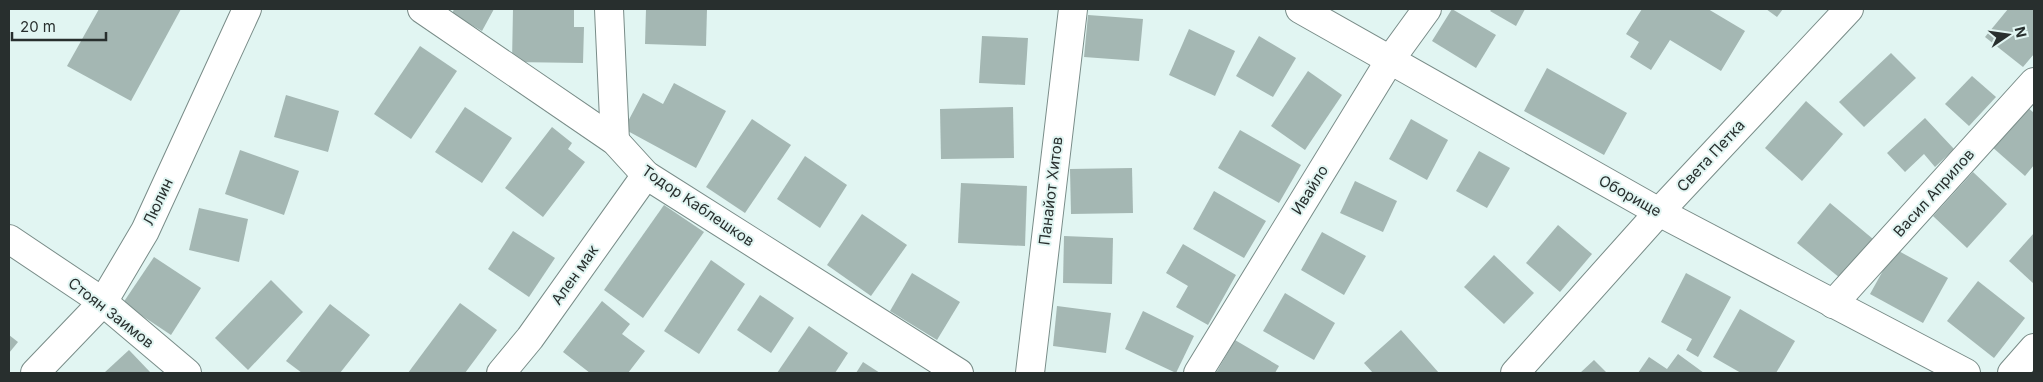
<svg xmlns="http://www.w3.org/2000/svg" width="2043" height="382" font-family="Inter,sans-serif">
	<rect width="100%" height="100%" fill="#e1f5f2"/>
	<g fill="#a4b7b3">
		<polygon points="99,9 181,9 131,101 67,66"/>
		<polygon points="454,9 494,9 482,31 452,14"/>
		<polygon points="513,9 574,9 574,27 584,27 583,63 512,62"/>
		<polygon points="646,9 707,9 706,46 645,44"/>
		<polygon points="1452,9 1496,35 1476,68 1432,41"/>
		<polygon points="1492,9 1525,9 1516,26 1490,11"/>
		<polygon points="1642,9 1708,9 1745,31 1721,71 1670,40 1651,70 1630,57 1639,42 1626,34"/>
		<polygon points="1766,9 1783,9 1777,17"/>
		<polygon points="2008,9 2034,9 2034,54 2023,67 1985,37"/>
		<polygon points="1088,15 1143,19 1139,61 1084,57"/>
		<polygon points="1189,29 1235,51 1215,96 1169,75"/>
		<polygon points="982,36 1028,38 1025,85 979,83"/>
		<polygon points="1259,36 1296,58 1273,97 1236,76"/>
		<polygon points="420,46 457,71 411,139 374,114"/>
		<polygon points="1891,53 1916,78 1864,127 1839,102"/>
		<polygon points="1547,68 1627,113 1604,155 1524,111"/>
		<polygon points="1308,71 1342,95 1305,150 1271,126"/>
		<polygon points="1972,76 1996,97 1969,126 1945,104"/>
		<polygon points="674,83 726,111 696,168 624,129 643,93 663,104"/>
		<polygon points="286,95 339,111 328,152 274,137"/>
		<polygon points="1806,101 1843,134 1802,181 1765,148"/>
		<polygon points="2026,106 2034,113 2034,165 2025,176 1991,146"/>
		<polygon points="465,107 512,138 482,183 435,152"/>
		<polygon points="1013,107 1014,158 941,159 940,109"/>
		<polygon points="1925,118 1954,149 1935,167 1924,154 1905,172 1887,153"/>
		<polygon points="752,119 791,145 745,213 706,187"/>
		<polygon points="1411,119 1448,140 1427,180 1389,159"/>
		<polygon points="552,127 572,143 568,149 585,162 543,217 505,188"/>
		<polygon points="1240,130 1301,165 1279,203 1218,168"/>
		<polygon points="240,150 299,171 284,215 225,194"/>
		<polygon points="1479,151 1510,168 1487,208 1456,191"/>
		<polygon points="805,156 847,185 820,228 777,199"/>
		<polygon points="1132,168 1133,213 1071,214 1070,169"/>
		<polygon points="1973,172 2007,204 1967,248 1933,216"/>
		<polygon points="1355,181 1397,201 1383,232 1340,213"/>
		<polygon points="961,183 1027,186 1025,246 958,243"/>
		<polygon points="1214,191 1266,221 1244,258 1193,229"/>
		<polygon points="1830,203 1873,239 1840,278 1797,243"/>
		<polygon points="664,205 704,232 643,318 604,290"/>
		<polygon points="199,208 248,219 239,262 189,250"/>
		<polygon points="862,214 907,245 871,296 827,265"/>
		<polygon points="1558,225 1592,254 1560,292 1526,263"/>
		<polygon points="513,231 555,258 529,297 488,269"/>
		<polygon points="1322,232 1366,256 1344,295 1301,270"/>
		<polygon points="2034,233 2034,284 2009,261"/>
		<polygon points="1064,236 1113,238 1112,284 1063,283"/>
		<polygon points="1183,244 1236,275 1208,325 1176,307 1188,286 1166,273"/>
		<polygon points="1895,249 1948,278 1923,323 1870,294"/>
		<polygon points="1494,255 1534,293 1504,324 1464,287"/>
		<polygon points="154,257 201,288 171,335 123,303"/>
		<polygon points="711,260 745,284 699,354 664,331"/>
		<polygon points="912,273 960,302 937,340 890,311"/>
		<polygon points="1686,273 1731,297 1698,357 1686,350 1692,339 1661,322"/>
		<polygon points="271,280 303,312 248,370 215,338"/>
		<polygon points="1978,281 2025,318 1994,358 1947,321"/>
		<polygon points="1285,293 1335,323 1314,360 1263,331"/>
		<polygon points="760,295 794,318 771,353 737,330"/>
		<polygon points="602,301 630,324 622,334 645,351 628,373 590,373 563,352"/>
		<polygon points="460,303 497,330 465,373 408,373"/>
		<polygon points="330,304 370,335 340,373 302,373 286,361"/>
		<polygon points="1057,306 1111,313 1106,353 1053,346"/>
		<polygon points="1740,309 1795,341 1776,373 1741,373 1713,357"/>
		<polygon points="1143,311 1194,336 1176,373 1125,349"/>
		<polygon points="809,326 848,353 835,373 777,373"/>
		<polygon points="1401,330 1439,373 1373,373 1364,363"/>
		<polygon points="9,335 18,342 9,353"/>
		<polygon points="1235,340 1279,366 1275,373 1216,373"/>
		<polygon points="129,350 151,373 104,373"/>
		<polygon points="1678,354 1704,373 1638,373 1649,357 1667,369"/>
		<polygon points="1594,360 1607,373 1580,373"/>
		<polygon points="863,362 880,373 856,373"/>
	</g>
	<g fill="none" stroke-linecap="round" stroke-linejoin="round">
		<g stroke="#798c88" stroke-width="30">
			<g id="minor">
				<polyline points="422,9 615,141 646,175 959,373"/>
				<polyline points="609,9 615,141"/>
				<polyline points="1300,9 1659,212 1966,373"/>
				<polyline points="9,239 103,302 187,373"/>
				<polyline points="1833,304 2034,82"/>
				<polyline points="35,373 103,302 145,231 247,9"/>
				<polyline points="501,373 530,338 646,175"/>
				<polyline points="1030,373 1073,9"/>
				<polyline points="1198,373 1390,60 1427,9"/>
				<polyline points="1515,373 1659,212 1849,9"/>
				<polyline points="2012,373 2034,348"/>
			</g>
		</g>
		<use href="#minor" stroke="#fff" stroke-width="28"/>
	</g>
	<g text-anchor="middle" stroke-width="4" stroke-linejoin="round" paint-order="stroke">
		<g font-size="15" fill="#282f2e" stroke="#e1f5f2">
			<text transform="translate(1711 156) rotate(-47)" y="5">Света Петка</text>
			<text transform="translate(1310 190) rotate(-58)" y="5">Ивайло</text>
			<text transform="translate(1051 191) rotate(-83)" y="5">Панайот Хитов</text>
			<text transform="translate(1934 193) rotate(-48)" y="5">Васил Априлов</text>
			<text transform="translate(1630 196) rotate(29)" y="5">Оборище</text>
			<text transform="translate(158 202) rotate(-65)" y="5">Люлин</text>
			<text transform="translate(698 206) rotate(34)" y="5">Тодор Каблешков</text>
			<text transform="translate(575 275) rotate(-55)" y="5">Ален мак</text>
			<text transform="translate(111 313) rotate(38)" y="5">Стоян Заимов</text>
		</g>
	</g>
	<rect width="2043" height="382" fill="none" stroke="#282f2e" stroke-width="20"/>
	<g transform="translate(2008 35) rotate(77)" stroke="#e1f5f2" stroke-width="4" paint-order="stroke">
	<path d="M0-4L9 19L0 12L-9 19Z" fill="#282f2e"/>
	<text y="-8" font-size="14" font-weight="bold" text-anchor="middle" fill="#282f2e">N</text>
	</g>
	<path d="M12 32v8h94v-8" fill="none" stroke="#282f2e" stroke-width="2.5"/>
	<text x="20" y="32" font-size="15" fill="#282f2e" stroke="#e1f5f2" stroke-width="4" paint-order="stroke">20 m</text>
</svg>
